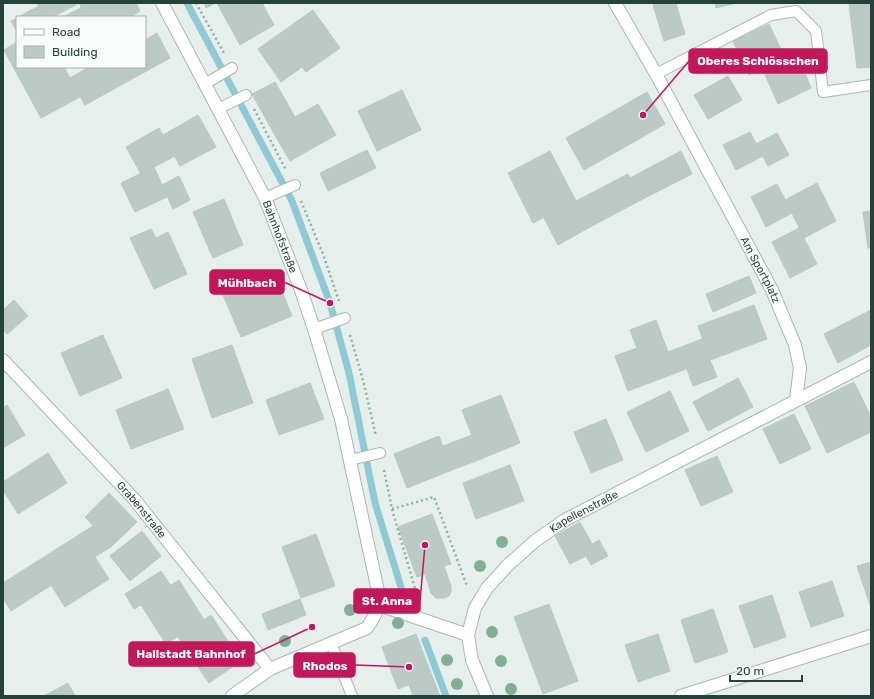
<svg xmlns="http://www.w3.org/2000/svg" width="874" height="699" font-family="Rubik,sans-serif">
	<rect width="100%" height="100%" fill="#e6efeb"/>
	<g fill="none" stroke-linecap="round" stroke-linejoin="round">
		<g stroke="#8ec9d4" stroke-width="7">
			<polyline points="187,3 292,201 330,303 349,373 375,503 401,587"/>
			<polyline points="425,640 446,696"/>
		</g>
	</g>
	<g fill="#bbcac4" stroke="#b8c9c2">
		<polygon points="37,3 79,3 53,17 45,17"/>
		<polygon points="79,3 136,3 140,11 130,17 86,17"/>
		<polygon points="204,3 215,3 206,8"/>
		<polygon points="217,3 262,3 274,25 240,45"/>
		<polygon points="658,3 676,3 685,34 664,41 653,5"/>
		<polygon points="715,3 737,3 716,8"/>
		<polygon points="849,3 871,3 871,18 851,21"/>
		<polygon points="39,6 45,17 18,17"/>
		<polygon points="81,8 86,17 63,17"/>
		<polygon points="313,10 340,48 306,72 302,67 281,82 258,49"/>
		<polygon points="17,18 17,32 11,21"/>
		<polygon points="871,18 871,42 854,44 851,21"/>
		<polygon points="769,24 785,58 749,75 733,41"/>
		<polygon points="157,33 170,58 152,68 145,55 145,40"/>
		<polygon points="17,42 17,67 64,67 80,97 41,118 4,50"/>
		<polygon points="871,42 871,67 857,68 854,44"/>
		<polygon points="797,53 811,88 778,104 763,70"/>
		<polygon points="145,55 152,68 130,80 123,67 145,67"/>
		<polygon points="89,67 123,67 130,80 85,105 70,78"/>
		<polygon points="728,76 742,100 708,119 694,95"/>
		<polygon points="275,82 295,117 272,130 252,94"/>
		<polygon points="402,90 421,130 377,151 358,111"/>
		<polygon points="647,92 665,124 639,139 621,107"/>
		<polygon points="318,104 336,135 290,161 272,130"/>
		<polygon points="621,107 639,139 584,170 566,138"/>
		<polygon points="198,115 216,147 180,166 163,135"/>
		<polygon points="159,128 175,156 141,174 126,147"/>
		<polygon points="750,132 763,156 736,170 723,145"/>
		<polygon points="777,133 789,155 768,166 756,144"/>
		<polygon points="367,150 376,168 328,191 320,173"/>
		<polygon points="550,151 576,201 533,223 508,173"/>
		<polygon points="681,151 692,174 641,200 630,178"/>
		<polygon points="154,167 162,185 129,200 121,183"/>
		<polygon points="628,174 641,200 590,227 576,201"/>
		<polygon points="179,176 190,200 173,209 162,185"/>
		<polygon points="817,183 824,197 792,213 785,200"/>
		<polygon points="777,184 792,213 766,227 751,197"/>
		<polygon points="162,185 167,197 135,212 129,200"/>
		<polygon points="824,197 836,221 804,238 792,213"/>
		<polygon points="224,199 243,245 213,258 193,212"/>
		<polygon points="576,201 590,227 558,245 544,218"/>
		<polygon points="871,211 871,248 868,248 863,212"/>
		<polygon points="799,228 817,264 790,278 772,242"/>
		<polygon points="151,229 156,238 168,232 187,274 154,289 130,238"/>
		<polygon points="749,276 756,293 713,312 706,294"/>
		<polygon points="276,277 292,316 241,337 220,288 244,278 248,289"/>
		<polygon points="14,300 28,316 7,334 3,330 3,310"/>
		<polygon points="754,305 767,339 710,360 698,326"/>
		<polygon points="871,310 871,345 838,363 824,334"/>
		<polygon points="656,320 668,352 702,339 710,360 628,391 615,356 637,348 630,330"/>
		<polygon points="103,335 122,378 80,396 61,353"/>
		<polygon points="232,345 253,403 212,418 192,359"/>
		<polygon points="710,360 717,377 693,386 687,369"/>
		<polygon points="738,378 753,407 708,431 693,402"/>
		<polygon points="854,382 871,417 871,432 827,453 805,406"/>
		<polygon points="310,383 324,419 279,435 266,400"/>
		<polygon points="168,389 184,429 131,449 116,410"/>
		<polygon points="670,391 689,431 646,452 627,412"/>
		<polygon points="501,395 520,443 481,459 462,410"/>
		<polygon points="7,405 25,435 3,448 3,408"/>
		<polygon points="794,414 811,449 780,464 763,429"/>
		<polygon points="606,419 623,460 591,473 574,432"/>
		<polygon points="472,435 481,459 452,470 443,446"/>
		<polygon points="439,436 452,470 407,488 394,454"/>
		<polygon points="48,453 67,483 18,514 3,490 3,482"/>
		<polygon points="717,456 733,492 701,506 685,470"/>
		<polygon points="510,465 524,501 476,519 463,483"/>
		<polygon points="109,493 137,522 112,546 85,517"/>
		<polygon points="432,514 451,564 444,566 451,586 451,592 449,596 444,598 436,598 431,593 425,574 417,577 398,527"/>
		<polygon points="580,522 592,544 599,540 608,556 591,565 586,556 570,564 555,536"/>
		<polygon points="93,526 112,546 11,611 3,598 3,583"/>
		<polygon points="142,531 161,556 130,581 110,556"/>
		<polygon points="316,534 335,586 301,598 282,547"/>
		<polygon points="95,557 109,579 65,607 51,585"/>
		<polygon points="871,562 871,608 857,566"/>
		<polygon points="161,571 171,586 134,609 125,594"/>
		<polygon points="179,580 204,620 166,644 141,605"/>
		<polygon points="832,581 844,616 811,627 799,592"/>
		<polygon points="772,595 786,637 754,648 739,606"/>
		<polygon points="300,599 306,615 268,630 262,614"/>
		<polygon points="549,604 578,681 543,694 514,617"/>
		<polygon points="713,609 728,652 695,663 681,620"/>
		<polygon points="211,615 241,661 209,683 178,637"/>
		<polygon points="416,634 432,676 398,689 382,647"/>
		<polygon points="658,634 670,671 638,682 625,645"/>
		<polygon points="432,676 440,696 413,696 409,685"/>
		<polygon points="68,683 75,696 44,696"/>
	</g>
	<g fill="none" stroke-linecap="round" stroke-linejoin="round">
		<g stroke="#a8b8b2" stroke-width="12">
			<g id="service">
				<polyline points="656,74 771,15 796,11 816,31 823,92 871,85"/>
				<polyline points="205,84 232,68"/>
				<polyline points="218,109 246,95"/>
				<polyline points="265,198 295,185"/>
				<polyline points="314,329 345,318"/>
				<polyline points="350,460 380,453"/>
				<polyline points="331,643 352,696"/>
			</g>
		</g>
		<g stroke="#a8b8b2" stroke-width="14">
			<g id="minor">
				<path id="s1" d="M162,3L265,198L301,290L314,329L341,419L378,591C379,609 377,613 367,628L270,669L232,696"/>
				<path id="s2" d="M615,3L656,74L772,290L795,345L800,368L796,399"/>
				<path id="s3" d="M3,360L134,499L270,669"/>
				<polyline points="379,605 468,635"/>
				<path id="s4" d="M487,696L472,660L468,635L475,608L487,588L508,565L535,541L565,520L871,362"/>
				<polyline points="681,696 871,636"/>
			</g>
		</g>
		<g stroke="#86b3a5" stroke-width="2.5" stroke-dasharray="2 3" stroke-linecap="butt">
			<polyline points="196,3 224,53"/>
			<polyline points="254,109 286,170"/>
			<polyline points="301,201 323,254 339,301"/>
			<polyline points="350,335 363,380 376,436"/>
			<polyline points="384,470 392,509 418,599"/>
			<polyline points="392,509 434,497 467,586"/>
		</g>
		<use href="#service" stroke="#fff" stroke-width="10"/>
		<use href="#minor" stroke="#fff" stroke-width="12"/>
	</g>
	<g fill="#80af93">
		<circle cx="502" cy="542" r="6"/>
		<circle cx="480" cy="566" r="6"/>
		<circle cx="350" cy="610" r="6"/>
		<circle cx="398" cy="623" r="6"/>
		<circle cx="492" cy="632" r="6"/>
		<circle cx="285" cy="641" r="6"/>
		<circle cx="447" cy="660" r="6"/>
		<circle cx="501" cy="661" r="6"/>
		<circle cx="457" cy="684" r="6"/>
		<circle cx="511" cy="689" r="6"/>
	</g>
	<g text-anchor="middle" stroke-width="3" stroke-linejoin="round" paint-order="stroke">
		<g font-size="11" fill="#24423a" stroke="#f7fbf9">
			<text dy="4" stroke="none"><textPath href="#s1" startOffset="262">Bahnhofstraße</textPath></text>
			<text dy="4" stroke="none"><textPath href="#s2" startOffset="304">Am Sportplatz</textPath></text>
			<text dy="4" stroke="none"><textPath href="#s3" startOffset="204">Grabenstraße</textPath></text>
			<text dy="4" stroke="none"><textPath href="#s4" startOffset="240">Kapellenstraße</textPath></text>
		</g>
	</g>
	<path fill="none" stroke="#c2185b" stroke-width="1.5" d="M643 115L689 61M330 303L284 282M425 545L420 601M312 627L254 654M409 667L355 665"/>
	<g fill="#c2185b" stroke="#f7fbf9" stroke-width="1.5">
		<circle cx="643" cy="115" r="4"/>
		<circle cx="330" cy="303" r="4"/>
		<circle cx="425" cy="545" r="4"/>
		<circle cx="312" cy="627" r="4"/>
		<circle cx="409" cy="667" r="4"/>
	</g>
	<g fill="#c2185b" stroke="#c2185b" stroke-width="1.5">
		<rect x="689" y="49" width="138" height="24" rx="4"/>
		<rect x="210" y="270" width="74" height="24" rx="4"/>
		<rect x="354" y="589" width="66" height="24" rx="4"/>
		<rect x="129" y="642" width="125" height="24" rx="4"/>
		<rect x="294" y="653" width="61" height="24" rx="4"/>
	</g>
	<g font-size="12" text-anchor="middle" font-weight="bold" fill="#fff">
		<text x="758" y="65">Oberes Schlösschen</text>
		<text x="247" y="287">Mühlbach</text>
		<text x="387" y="605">St. Anna</text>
		<text x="191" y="658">Hallstadt Bahnhof</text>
		<text x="325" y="670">Rhodos</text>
	</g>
	<rect width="874" height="699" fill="none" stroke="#24423a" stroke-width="8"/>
	<rect x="16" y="16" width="130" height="52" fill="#f7fbf9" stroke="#a3b1ad"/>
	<rect x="24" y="29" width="20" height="6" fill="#ffffff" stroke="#a3b1ad"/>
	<text x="52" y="36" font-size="12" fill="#24423a">Road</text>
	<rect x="24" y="46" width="20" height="12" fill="#bbcac4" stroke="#a3b1ad"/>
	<text x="52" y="56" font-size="12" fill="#24423a">Building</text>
	<path d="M730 675v6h72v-6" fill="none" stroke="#24423a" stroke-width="2"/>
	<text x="736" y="675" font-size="12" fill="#24423a" stroke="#f7fbf9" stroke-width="3" paint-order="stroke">20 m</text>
</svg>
